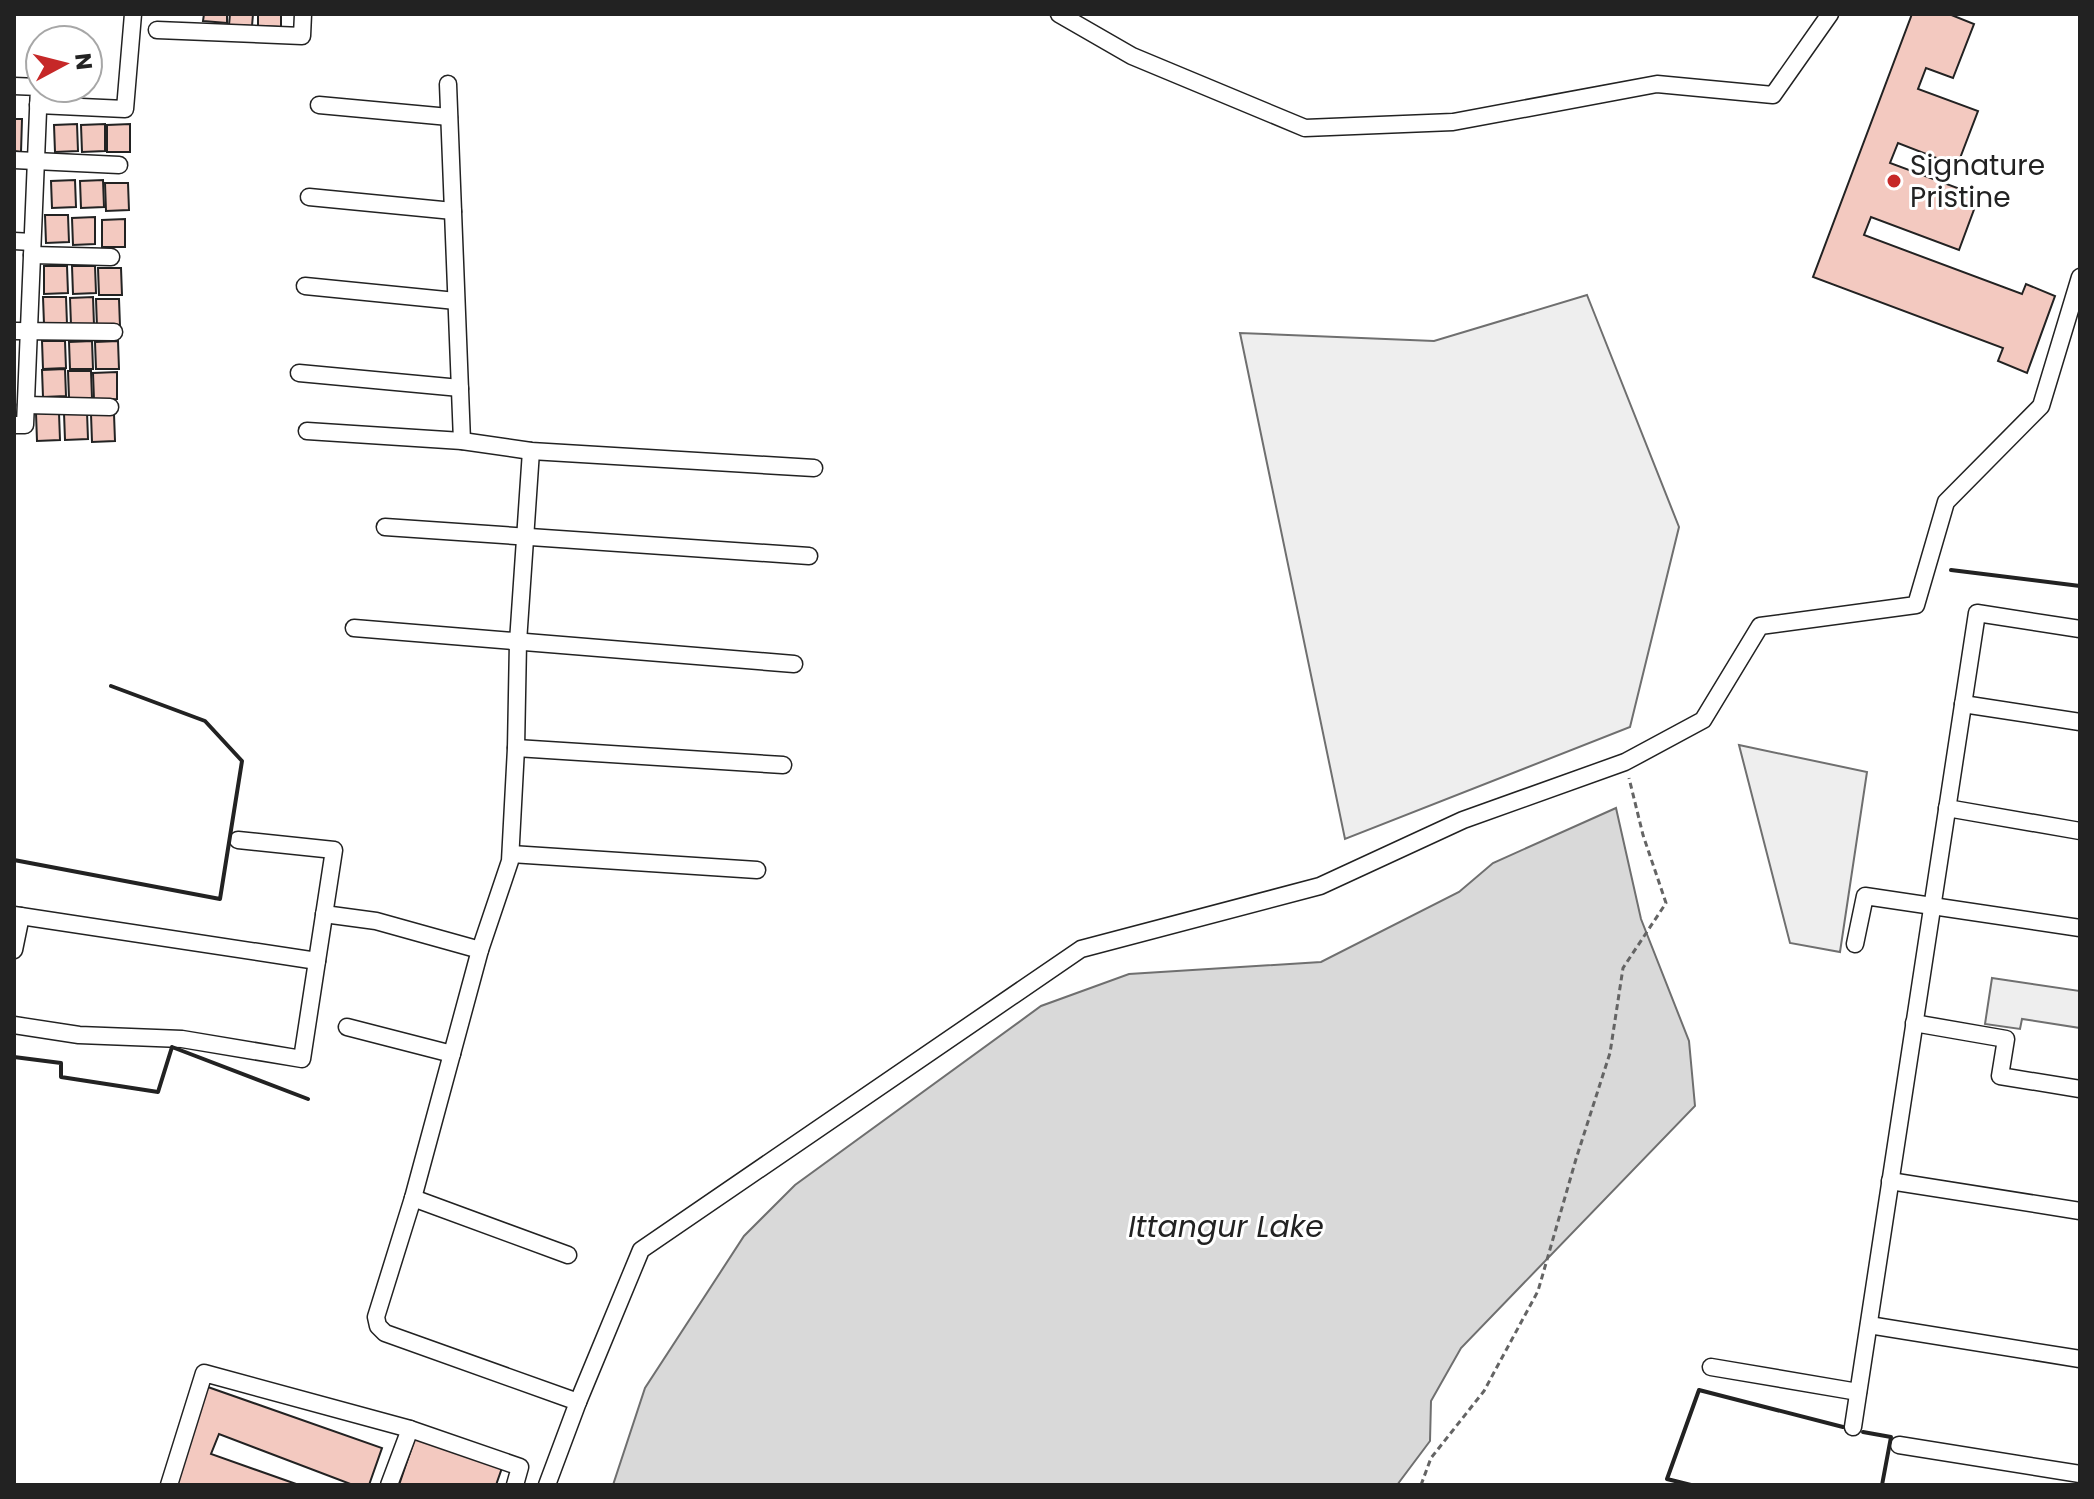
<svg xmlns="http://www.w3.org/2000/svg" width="2094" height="1499" font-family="Poppins,sans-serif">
	<rect width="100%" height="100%" fill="#fff"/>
	<g fill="#eee" stroke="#6f6f6f" stroke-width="2">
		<polygon points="1587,295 1679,527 1630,727 1345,839 1240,333 1434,341"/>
		<polygon points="1739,745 1867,772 1840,952 1790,943"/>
		<polygon points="1992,978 2080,991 2080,1028 2022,1019 2020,1029 1985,1024"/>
	</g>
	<polygon fill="#d9d9d9" stroke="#6f6f6f" stroke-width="2" points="1616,808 1641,919 1689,1041 1695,1106 1461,1348 1431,1401 1430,1441 1397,1485 613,1485 645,1388 744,1236 795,1185 1041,1006 1129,974 1321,962 1459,892 1493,863"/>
	<g fill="#f3c9c0" stroke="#222" stroke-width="2">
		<polygon points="204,14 227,14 227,23 203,21"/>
		<polygon points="230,14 253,14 252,26 229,25"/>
		<polygon points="258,14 281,14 281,27 258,26"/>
		<polygon points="1912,14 1949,14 1974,24 1953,78 1926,68 1918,89 1978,111 1957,166 1898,143 1890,163 1979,196 1959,250 1871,217 1864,235 2022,294 2026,284 2055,296 2027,373 1998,361 2003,348 1813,277"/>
		<polygon points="14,119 22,119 21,152 14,151"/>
		<polygon points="77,124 78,151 55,152 54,125"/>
		<polygon points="105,124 105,151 82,152 81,125"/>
		<polygon points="130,124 130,152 107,152 107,125"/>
		<polygon points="75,180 76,207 52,208 51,181"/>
		<polygon points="103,180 104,207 81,208 80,181"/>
		<polygon points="105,183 128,183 129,210 106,211"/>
		<polygon points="45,215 68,215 69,242 46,243"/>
		<polygon points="95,217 95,244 73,245 72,218"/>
		<polygon points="125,219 125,247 102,247 102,220"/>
		<polygon points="44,266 67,266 68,293 44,294"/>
		<polygon points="72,266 95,266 96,293 73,294"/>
		<polygon points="98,268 121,268 122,295 99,295"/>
		<polygon points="43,297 66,297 67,324 44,324"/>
		<polygon points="93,297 94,325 71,325 70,298"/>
		<polygon points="96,299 119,299 120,326 97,327"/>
		<polygon points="42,341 65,341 66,368 43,369"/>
		<polygon points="92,341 93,369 70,369 69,342"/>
		<polygon points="118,341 119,369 96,369 95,342"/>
		<polygon points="65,369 66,396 43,397 42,370"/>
		<polygon points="68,371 91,371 92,398 69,398"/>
		<polygon points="117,372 117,399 94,400 93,373"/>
		<polygon points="87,412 88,439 65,440 64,413"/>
		<polygon points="36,413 59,413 60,440 37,441"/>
		<polygon points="91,414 114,414 115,441 92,442"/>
		<polygon points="205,1386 382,1448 369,1485 353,1485 219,1434 211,1454 299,1485 171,1485"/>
		<polygon points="416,1435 503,1465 496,1485 399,1485"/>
	</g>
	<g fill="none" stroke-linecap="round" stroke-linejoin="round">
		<g stroke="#222" stroke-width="19">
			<g id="street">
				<polyline points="1059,14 1132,56 1305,128 1453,122 1657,84 1773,95 1830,14"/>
				<polyline points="157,30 302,36 303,14"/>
				<polyline points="448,84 462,441"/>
				<polyline points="14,86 39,87 25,425 14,425"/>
				<polyline points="38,105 125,109 133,14"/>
				<polyline points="319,105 449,117"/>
				<polyline points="14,160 119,165"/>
				<polyline points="309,197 453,211"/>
				<polyline points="14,241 32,242"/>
				<polyline points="32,255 111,257"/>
				<polyline points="305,286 456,301"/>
				<polyline points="14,331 114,332"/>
				<polyline points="299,373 460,388"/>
				<polyline points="26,405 110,407"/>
				<polyline points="307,431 462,441 531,451 814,468"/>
				<polyline points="531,451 518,642 516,748 510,861 480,950 413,1198 376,1317 378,1326 385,1333 578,1402"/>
				<polyline points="385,527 809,556"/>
				<polyline points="354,628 794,664"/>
				<polyline points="1963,704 2080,722"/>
				<polyline points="516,748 783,765"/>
				<polyline points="1947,808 2080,831"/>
				<polyline points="511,854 757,870"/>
				<polyline points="324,914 376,921 480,950"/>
				<polyline points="14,915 317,961"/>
				<polyline points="1855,944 1865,896 2080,928"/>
				<polyline points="14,950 21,916"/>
				<polyline points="1914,1023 2006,1039 2000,1076 2080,1089"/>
				<polyline points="14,1025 79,1035 182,1039 302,1059 334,850 238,840"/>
				<polyline points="347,1027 452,1054"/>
				<polyline points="1890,1181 2080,1211"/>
				<polyline points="413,1198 568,1255"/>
				<polyline points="1869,1325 2080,1359"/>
				<polyline points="1711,1367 1858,1392"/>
				<polyline points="1853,1427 1977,613 2080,629"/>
				<polyline points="1899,1445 2080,1474"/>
				<polyline points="169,1485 204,1373 410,1429 520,1467 515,1485"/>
				<polyline points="389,1485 410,1429"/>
				<polyline points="547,1485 578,1402 641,1250 1081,949 1320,886 1463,820 1625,762 1703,720 1760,626 1916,605 1946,502 2041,406 2080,277"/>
			</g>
		</g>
		<polyline stroke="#646464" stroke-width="3" stroke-dasharray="6 4" stroke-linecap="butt" points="1421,1485 1431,1458 1484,1391 1538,1291 1576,1159 1610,1053 1623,968 1666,903 1643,835 1629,778"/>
		<use href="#street" stroke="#fff" stroke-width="16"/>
		<g stroke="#222" stroke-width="4">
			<polyline points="1951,570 2080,586"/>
			<polyline points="14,860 220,899 242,761 205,721 111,686"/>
			<polyline points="14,1057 61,1063 61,1077 158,1092 172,1047 308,1099"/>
			<polyline points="1863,1432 1891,1437 1882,1485"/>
			<polyline points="1691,1485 1667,1479 1699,1390 1843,1427"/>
		</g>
	</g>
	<circle fill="#c62828" stroke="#fff" stroke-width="3" cx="1894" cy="181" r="8"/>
	<g text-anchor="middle" stroke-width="6" stroke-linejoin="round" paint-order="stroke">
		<g font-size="28" fill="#222" stroke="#fff" text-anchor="start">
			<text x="1910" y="175">Signature<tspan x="1910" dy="32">Pristine</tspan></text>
		</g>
		<g font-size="30" font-style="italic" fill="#222" stroke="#fff">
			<text x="1226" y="1237">Ittangur Lake</text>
		</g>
	</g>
	<rect width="2094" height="1499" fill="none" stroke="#222222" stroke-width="32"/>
	<g transform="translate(64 64) rotate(83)"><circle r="38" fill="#ffffff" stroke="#a7a7a7" stroke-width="2"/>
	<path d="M0-6L14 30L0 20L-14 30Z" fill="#c62828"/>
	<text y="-12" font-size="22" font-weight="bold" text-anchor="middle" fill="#222222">N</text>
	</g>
</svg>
